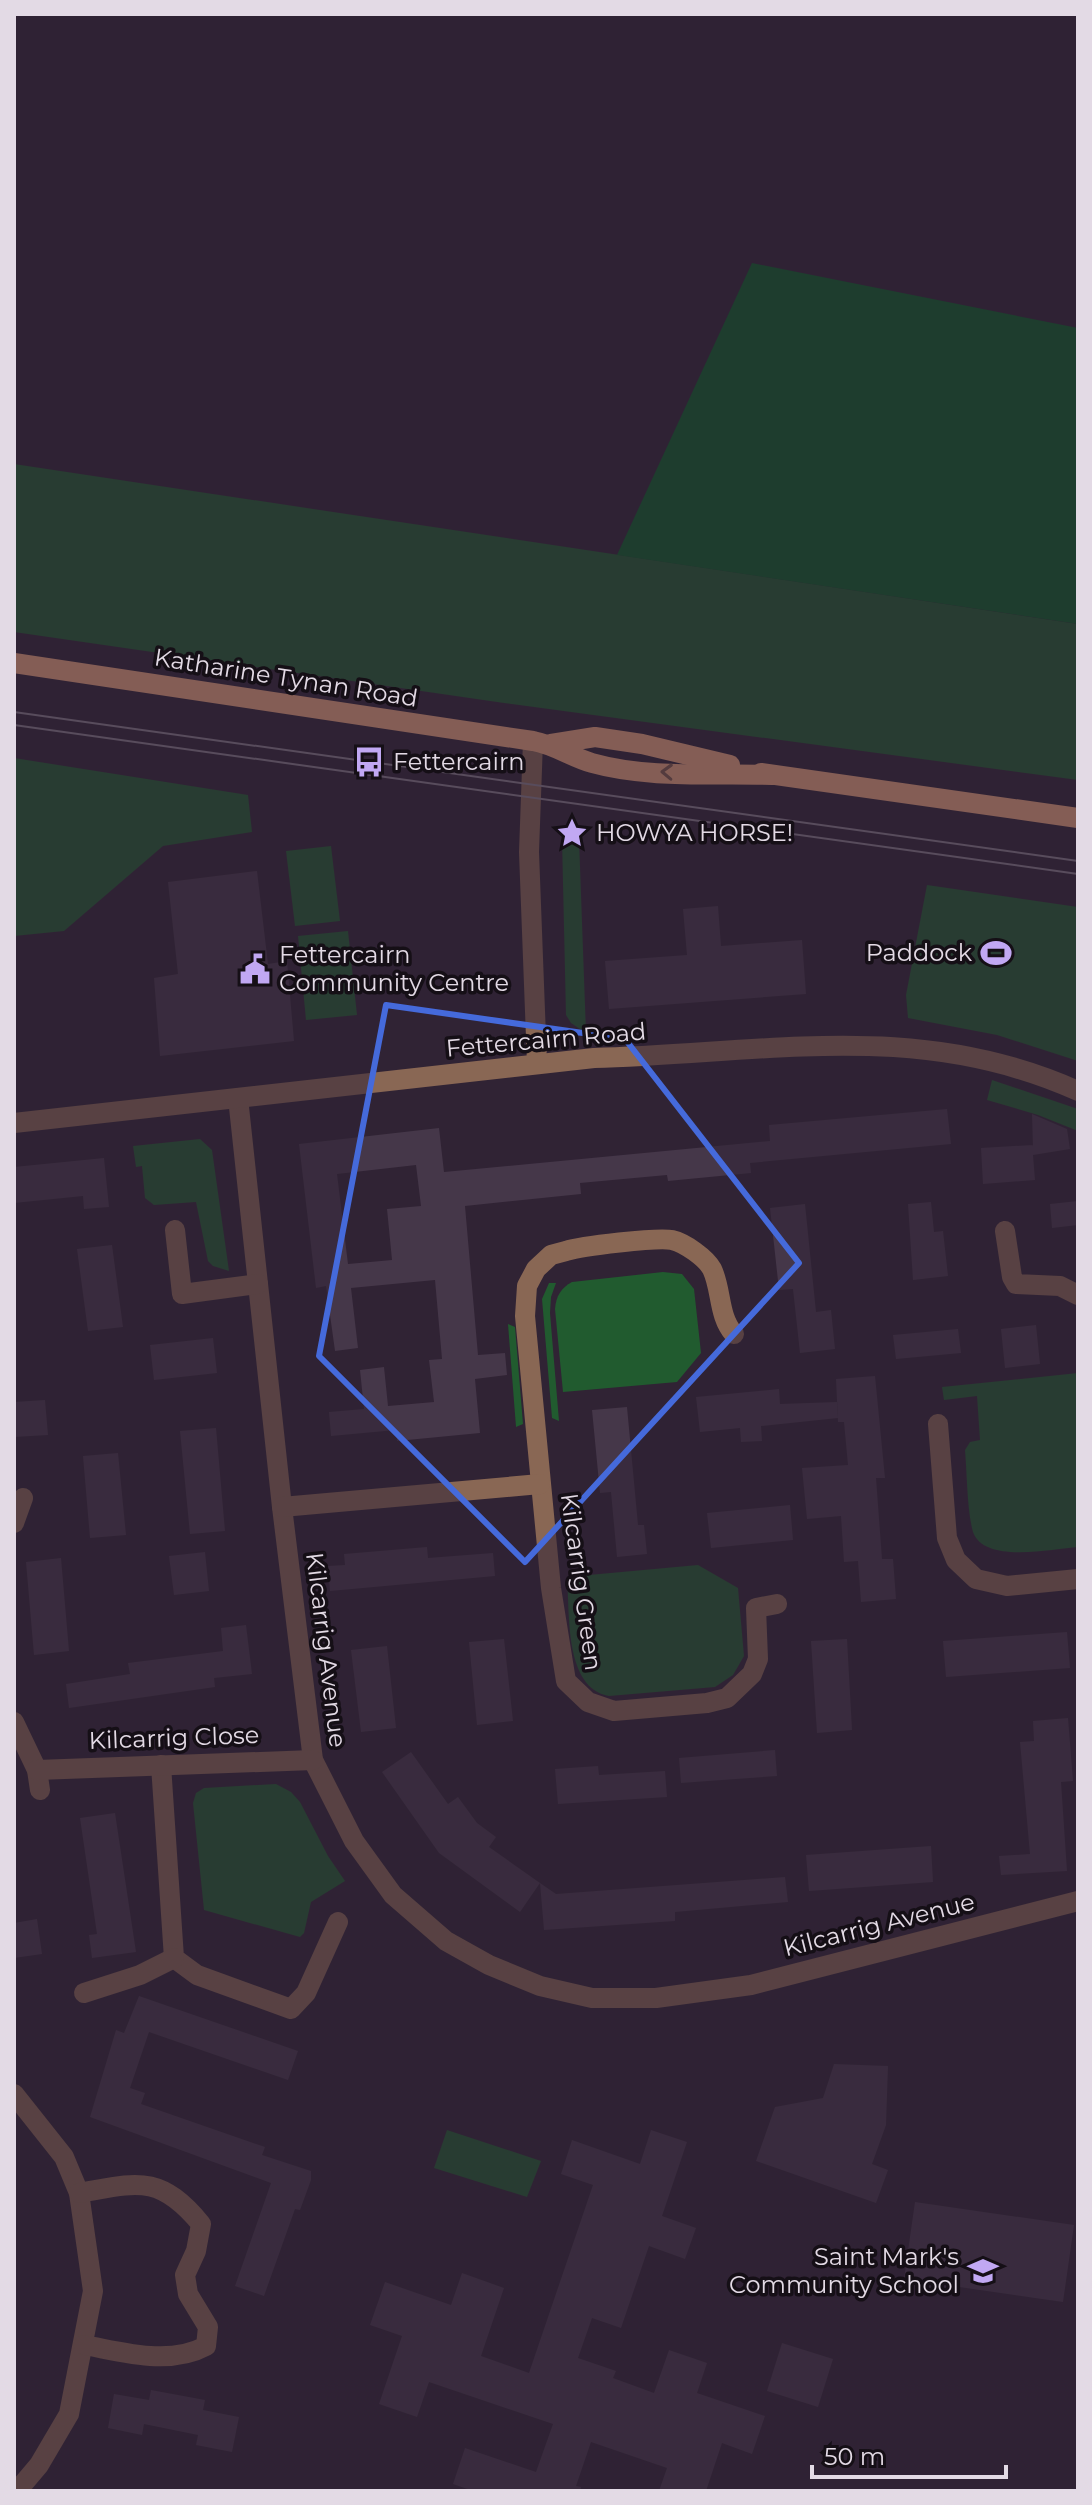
<svg xmlns="http://www.w3.org/2000/svg" width="1092" height="2505" font-family="Montserrat,sans-serif">
	<rect width="100%" height="100%" fill="#302334"/>
	<g fill="#215b2f">
		<polygon points="14,464 1078,624 1078,780 504,703 14,632"/>
		<polygon points="14,758 248,795 252,832 163,846 64,931 14,936"/>
		<polygon points="562,839 579,839 586,1033 571,1023 566,1015"/>
		<polygon points="331,846 340,921 295,926 286,851"/>
		<polygon points="927,885 1078,907 1078,1061 997,1035 908,1018 906,995"/>
		<polygon points="348,931 357,1015 306,1020 298,936"/>
		<polygon points="992,1080 1078,1109 1078,1131 1038,1115 987,1100"/>
		<polygon points="200,1139 212,1150 229,1271 213,1266 208,1261 196,1202 154,1205 145,1198 142,1166 136,1167 133,1146"/>
		<path d="M663,1272L682,1274L694,1289L701,1353L677,1382L563,1392L555,1309C556,1296 561,1288 572,1282Z"/>
		<polygon points="549,1283 556,1283 551,1297 550,1313 559,1421 552,1418 542,1299"/>
		<polygon points="508,1324 515,1327 523,1424 516,1427"/>
		<path d="M1078,1373V1547C1052,1549 984,1564 973,1532C967,1511 967,1473 965,1450L970,1442L980,1440L977,1396L944,1400L942,1387Z"/>
		<path d="M698,1565L738,1588L744,1656L733,1675L715,1687L609,1696C564,1688 570,1613 567,1577Z"/>
		<polygon points="276,1784 291,1792 300,1802 328,1856 345,1881 311,1902 304,1933 300,1937 204,1910 193,1803 196,1793 204,1788"/>
		<polygon points="447,2130 541,2161 527,2197 434,2168"/>
	</g>
	<polygon fill="#095e26" points="752,263 1078,328 1078,624 617,555"/>
	<g fill="#453749" fill-rule="evenodd">
		<polygon points="257,871 268,964 287,961 294,1041 160,1056 154,978 178,974 168,882"/>
		<polygon points="718,906 721,946 802,940 806,994 609,1009 605,961 687,955 683,909"/>
		<path d="M947,1109L951,1144L750,1163L751,1173L668,1181L667,1175L580,1183L581,1194L465,1206L478,1355L505,1353L507,1375L475,1379L480,1433L397,1441L396,1430L331,1436L329,1412L364,1409L360,1370L384,1367L388,1406L434,1402L429,1360L442,1359L435,1280L351,1288L358,1348L335,1351L326,1286L316,1288L299,1144L439,1128L444,1172L770,1141L769,1125ZM416,1165L421,1206L387,1209L392,1260L348,1264L337,1174Z"/>
		<polygon points="1032,1114 1067,1129 1070,1149 1033,1155 1035,1180 983,1184 981,1148 1033,1145 1033,1148"/>
		<polygon points="104,1158 109,1207 84,1209 83,1196 14,1203 14,1167"/>
		<polygon points="1078,1201 1078,1225 1052,1228 1050,1204"/>
		<polygon points="931,1202 934,1232 943,1231 948,1276 913,1280 908,1204"/>
		<polygon points="805,1204 816,1312 831,1310 835,1349 800,1353 793,1289 779,1290 770,1208"/>
		<polygon points="112,1245 123,1327 88,1331 77,1249"/>
		<polygon points="1036,1325 1040,1364 1005,1368 1001,1329"/>
		<polygon points="958,1329 961,1353 896,1359 893,1335"/>
		<polygon points="213,1338 217,1373 154,1380 150,1345"/>
		<polygon points="875,1376 885,1478 876,1478 882,1559 893,1559 896,1599 861,1602 858,1561 844,1562 841,1516 807,1519 802,1468 848,1465 844,1422 838,1422 836,1379"/>
		<polygon points="779,1389 780,1404 837,1402 838,1418 761,1426 762,1441 741,1442 740,1428 700,1432 696,1397"/>
		<polygon points="45,1400 48,1435 14,1437 14,1402"/>
		<polygon points="627,1407 638,1525 644,1525 647,1554 617,1557 611,1492 600,1493 592,1410"/>
		<polygon points="216,1428 225,1531 190,1534 180,1431"/>
		<polygon points="118,1453 126,1535 90,1538 83,1456"/>
		<polygon points="790,1505 793,1540 711,1548 707,1513"/>
		<polygon points="427,1547 428,1558 493,1553 495,1576 330,1591 328,1566 345,1565 344,1554"/>
		<polygon points="205,1552 209,1591 174,1595 169,1556"/>
		<polygon points="61,1558 69,1651 34,1655 26,1562"/>
		<polygon points="246,1625 252,1674 214,1678 215,1687 69,1708 66,1684 130,1674 128,1663 223,1651 221,1628"/>
		<polygon points="1067,1632 1070,1668 946,1677 943,1641"/>
		<polygon points="504,1639 513,1721 477,1725 469,1642"/>
		<polygon points="847,1639 852,1730 817,1733 811,1641"/>
		<polygon points="387,1646 396,1728 361,1732 351,1650"/>
		<polygon points="1068,1718 1073,1781 1061,1782 1067,1871 1001,1875 999,1856 1030,1854 1020,1742 1034,1741 1033,1721"/>
		<polygon points="775,1750 777,1776 681,1783 679,1758"/>
		<polygon points="411,1752 448,1804 458,1797 477,1823 496,1837 489,1847 540,1883 520,1912 439,1853 382,1772"/>
		<polygon points="598,1766 599,1775 665,1771 667,1797 558,1804 555,1769"/>
		<polygon points="115,1813 136,1952 92,1958 89,1935 97,1934 80,1818"/>
		<polygon points="931,1846 933,1882 809,1891 806,1855"/>
		<polygon points="785,1877 788,1902 675,1912 675,1921 544,1930 540,1883 556,1894"/>
		<polygon points="37,1919 42,1954 14,1958 14,1923"/>
		<polygon points="139,1996 298,2051 288,2080 149,2032 130,2088 145,2093 141,2104 265,2147 262,2155 311,2171 311,2180 300,2210 295,2209 264,2296 235,2286 271,2183 90,2117 116,2030 124,2033"/>
		<polygon points="834,2064 888,2066 886,2125 872,2164 888,2170 876,2203 756,2161 775,2107 823,2098"/>
		<polygon points="651,2130 687,2142 662,2216 696,2228 685,2259 649,2246 621,2328 592,2318 578,2358 616,2371 613,2378 654,2393 669,2350 707,2363 697,2393 765,2416 752,2454 722,2443 706,2491 659,2491 667,2468 591,2442 576,2486 581,2487 580,2491 473,2491 453,2484 465,2448 536,2472 553,2424 429,2382 417,2417 379,2404 402,2336 370,2325 385,2282 451,2305 462,2273 504,2288 481,2356 529,2373 593,2185 561,2174 572,2140 640,2164"/>
		<polygon points="915,2202 1074,2225 1063,2302 904,2279"/>
		<polygon points="782,2343 833,2359 818,2407 767,2391"/>
		<polygon points="151,2390 205,2400 203,2410 239,2417 232,2452 196,2445 198,2435 144,2424 142,2435 108,2428 114,2394 149,2400"/>
	</g>
	<g fill="none" stroke-linecap="round" stroke-linejoin="round">
		<g stroke="#896754" stroke-width="20">
			<polyline points="533,741 529,852 537,1064"/>
			<polyline points="238,1098 282,1507 313,1760 354,1841 393,1895 446,1941 489,1965 540,1986 592,1998 656,1998 751,1985 1078,1901"/>
			<path d="M14,1123L594,1058C763,1054 916,1018 1078,1091"/>
			<polyline points="175,1230 182,1294 258,1284"/>
			<polyline points="1005,1231 1012,1277 1016,1284 1060,1286 1078,1295"/>
			<path d="M734,1334C718,1316 722,1290 712,1269C706,1258 685,1243 672,1240C658,1237 581,1246 566,1251L551,1255L536,1269L527,1286L525,1316L551,1588L566,1681L588,1702L614,1711L707,1703L727,1698L752,1674L758,1659L756,1608L777,1604"/>
			<polyline points="938,1424 947,1538 956,1560 976,1579 1007,1586 1078,1579"/>
			<polyline points="282,1507 540,1484"/>
			<polyline points="14,1523 23,1498"/>
			<polyline points="14,1722 37,1770 40,1790"/>
			<polyline points="161,1765 174,1958 197,1975 291,2009 306,1993 338,1922"/>
			<polyline points="37,1770 313,1760"/>
			<polyline points="84,1993 140,1975 174,1958"/>
			<polyline points="14,2094 64,2157 79,2193 93,2291 69,2414 39,2465 17,2491"/>
			<path d="M79,2193C136,2183 159,2173 201,2224L196,2251L185,2275L188,2294L208,2327L206,2346C169,2366 123,2352 84,2345"/>
		</g>
		<g stroke="#eaa57d" stroke-width="20">
			<path d="M14,663L533,741C555,745 571,757 592,763C649,779 714,773 773,775"/>
			<polyline points="551,744 595,737 642,744 730,765"/>
			<polyline points="761,773 1078,818"/>
		</g>
		<g stroke="#897e8c" stroke-width="2">
			<polyline points="14,712 1078,861"/>
			<polyline points="14,725 1078,874"/>
		</g>
	</g>
	<defs><path id="oneway-chevron" d="M-2-3.5L2.5 0L-2 3.5" fill="none" stroke-width="1.6" stroke-linecap="round" stroke-linejoin="round" transform="scale(2)"/></defs>
	<use stroke="#805a4a" href="#oneway-chevron" transform="translate(667 772) rotate(-178)"/>
	<path d="M0 0H1092V2505H0ZM386,1005L625,1039L799,1263L525,1562L319,1356Z" fill="#302334" fill-opacity=".55" fill-rule="evenodd"/>
	<path fill="none" stroke="#456adb" stroke-width="6" stroke-linejoin="round" d="M386,1005L625,1039L799,1263L525,1562L319,1356Z"/>
	<defs>
		<g id="bus-bare" transform="scale(2.4)"><path d="M-5-6H5V4H4V6H2V4H-2V6H-4V4H-5ZM-3.5-4V0h7V-4ZM-3.5 1.2v1.5H-2V1.2ZM2 1.2v1.5H3.5V1.2Z" fill="#c1a8f3" stroke="#150f16" stroke-width="2.5" paint-order="stroke"/></g>
		<g id="sight-bare" transform="scale(2.4)"><path d="M0-6L1.8-2.2L6-1.7L2.9 1.2L3.7 5.4L0 3.3L-3.7 5.4L-2.9 1.2L-6-1.7L-1.8-2.2Z" fill="#c1a8f3" stroke="#150f16" stroke-width="2.5" paint-order="stroke"/></g>
		<g id="stadium-bare" transform="scale(2.4)"><path d="M0-5a6.5 5 0 1 0 0 10a6.5 5 0 1 0 0-10ZM-3.5-1.8h7v3.6h-7Z" fill="#c1a8f3" stroke="#150f16" stroke-width="2.5" paint-order="stroke"/></g>
		<g id="civic-bare" transform="scale(2.4)"><path d="M-.6-6.5H3V-4.5H.6V-3L4-1V1h2V6H-6V1h2V-1L-.6-3ZM-1.2 2.5V6h2.4V2.5Z" fill="#c1a8f3" stroke="#150f16" stroke-width="2.5" paint-order="stroke"/></g>
		<g id="school-bare" transform="scale(2.4)"><path d="M0-5L7-2L0 1L-7-2ZM-4 1L0 2.5L4 1V4Q0 6-4 4Z" fill="#c1a8f3" stroke="#150f16" stroke-width="2.5" paint-order="stroke"/></g>
	</defs>
	<g fill-rule="evenodd">
		<use href="#bus-bare" x="369" y="762"/>
		<use href="#sight-bare" x="572" y="833"/>
		<use href="#stadium-bare" x="996" y="953"/>
		<use href="#civic-bare" x="255" y="969"/>
		<use href="#school-bare" x="983" y="2271"/>
	</g>
	<g text-anchor="middle" stroke-width="7" stroke-linejoin="round" paint-order="stroke">
		<g font-size="24" fill="#e3dae5" stroke="#150f16">
			<text transform="translate(286 678) rotate(9)" y="8">Katharine Tynan Road</text>
			<text transform="translate(546 1040) rotate(-5)" y="8">Fettercairn Road</text>
			<text transform="translate(581 1582) rotate(82)" y="8">Kilcarrig Green</text>
			<text transform="translate(326 1650) rotate(83)" y="8">Kilcarrig Avenue</text>
			<text transform="translate(174 1738) rotate(-2)" y="8">Kilcarrig Close</text>
			<text transform="translate(879 1925) rotate(-14)" y="8">Kilcarrig Avenue</text>
		</g>
		<g font-size="24" fill="#e3dae5" stroke="#150f16" text-anchor="start">
			<text x="393" y="770">Fettercairn</text>
			<text x="596" y="841">HOWYA HORSE!</text>
			<text x="972" y="961" text-anchor="end">Paddock</text>
			<text x="279" y="963">Fettercairn<tspan x="279" dy="28">Community Centre</tspan></text>
			<text x="959" y="2265" text-anchor="end">Saint Mark's<tspan x="959" dy="28">Community School</tspan></text>
		</g>
	</g>
	<rect width="1092" height="2505" fill="none" stroke="#e3dae5" stroke-width="32"/>
	<path d="M812 2465v12h194v-12" fill="none" stroke="#e3dae5" stroke-width="4"/>
	<text x="824" y="2465" font-size="24" fill="#e3dae5" stroke="#150f16" stroke-width="6" paint-order="stroke">50 m</text>
</svg>
